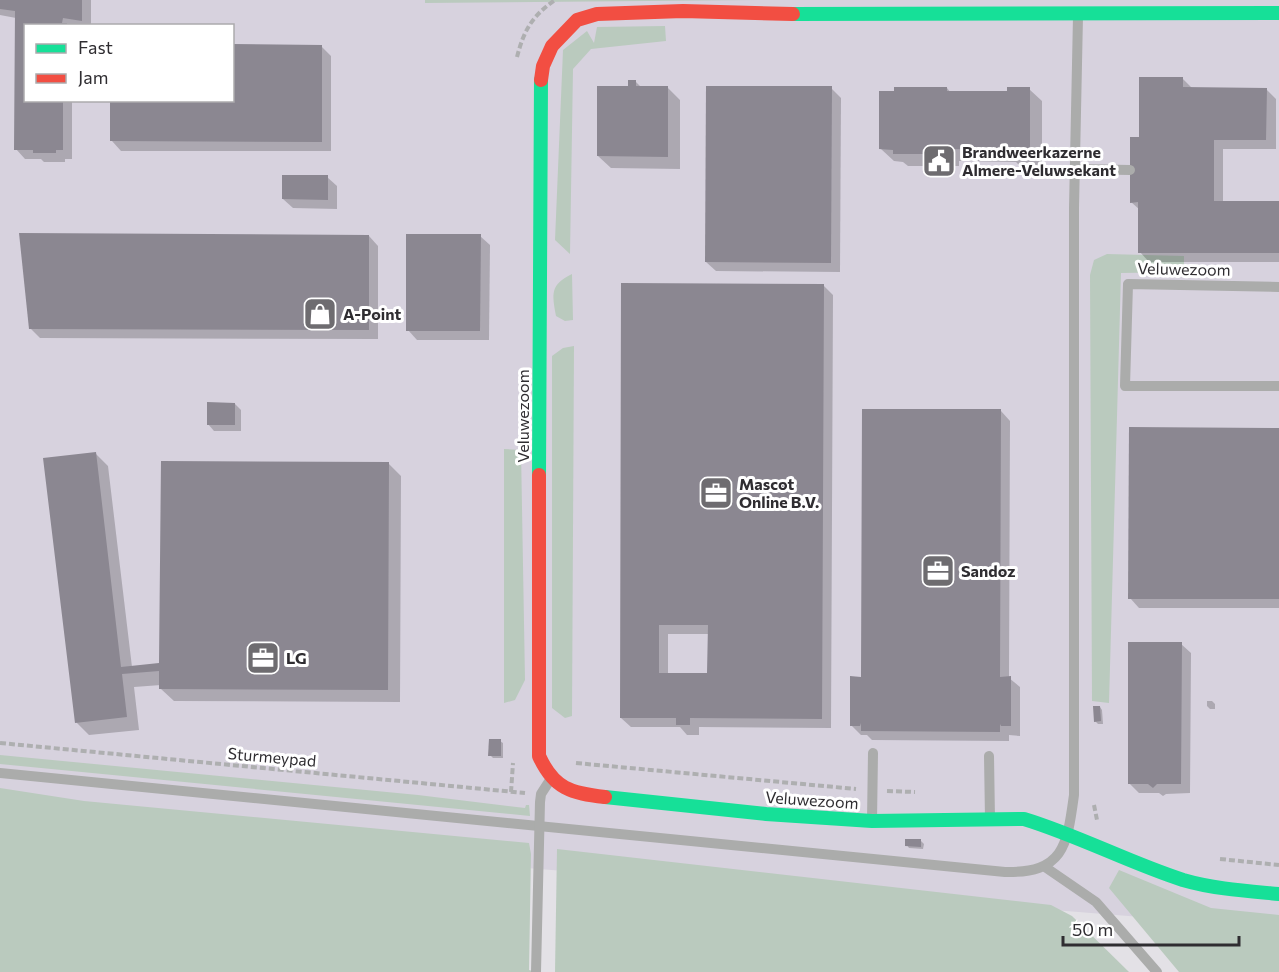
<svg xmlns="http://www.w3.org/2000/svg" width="1279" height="972" font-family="Commissioner,sans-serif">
	<rect width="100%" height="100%" fill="#e3e1e6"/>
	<path fill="#d7d2de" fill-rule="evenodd" d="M0,0H1279V928L0,826ZM26,26H232V100H26Z"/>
	<g fill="#bacabe">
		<polygon points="425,0 758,0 425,3"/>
		<polygon points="665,26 666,41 591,49 573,69 570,254 555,240 563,50 587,31 594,43 597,27"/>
		<polygon points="1107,254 1184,256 1184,272 1121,273 1109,703 1092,701 1090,275 1094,260"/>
		<path d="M572,274L573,320L565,321L556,316C552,293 550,285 572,274Z"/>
		<polygon points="574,346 572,716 565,718 552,708 552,356 563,348"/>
		<polygon points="504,449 521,450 525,680 515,700 504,703"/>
		<polygon points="0,755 418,795 525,808 526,805 529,805 530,816 0,764"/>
		<polygon points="0,788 84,801 529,843 531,854 529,970 536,972 0,972"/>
		<polygon points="557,849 1051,905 1072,916 1129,972 555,972"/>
		<polygon points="1119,870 1211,908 1279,915 1279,972 1179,972 1109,888"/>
	</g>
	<g fill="#0003" fill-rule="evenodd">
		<polygon points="0,0 91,0 91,26 26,26 26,100 72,100 72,159 65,159 65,162 44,162 41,159 25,159 16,149 16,18 0,15"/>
		<polygon points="321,46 331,56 331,151 121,151 112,141 232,100"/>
		<polygon points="1182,78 1193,89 1266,89 1276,99 1276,149 1223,149 1223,202 1279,203 1279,262 1149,262 1140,252 1140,210 1131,202 1140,139"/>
		<polygon points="636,82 641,87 667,87 680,100 680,169 611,168 598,156"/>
		<polygon points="831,88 841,98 840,272 716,271 706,262"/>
		<polygon points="947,88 951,93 1008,93 1029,89 1042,101 1042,167 1021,167 1016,162 959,161 959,166 908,166 903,162 894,161 881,149"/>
		<polygon points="327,177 337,186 337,209 293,208 283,199"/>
		<polygon points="369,236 378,246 378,339 40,338 30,328"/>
		<polygon points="480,236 490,245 489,340 417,340 408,330"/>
		<path d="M623,284L823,285L833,295L831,728L699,727V735H687L680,727H631L621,718ZM668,634H709V675H668Z"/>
		<polygon points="235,404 241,410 241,431 214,431 208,424"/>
		<polygon points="1001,411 1010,421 1009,678 1020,687 1020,736 1009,735 1009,741 872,740 867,735 861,735 851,725 863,678"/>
		<polygon points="1279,430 1279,608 1139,608 1130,598"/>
		<polygon points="95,453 108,466 132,667 161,665 388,463 401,476 400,702 174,701 161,689 161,685 134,687 139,730 89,735 76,722"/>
		<polygon points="1181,644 1191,653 1190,793 1166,794 1163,796 1159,793 1139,793 1129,783"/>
		<polygon points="1207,701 1212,701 1215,704 1215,709 1210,709 1207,706"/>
		<polygon points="1100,707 1102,710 1103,724 1098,724 1095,721"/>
		<polygon points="500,741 503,743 503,758 493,758 490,755"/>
		<polygon points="921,841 924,844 923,849 909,848 907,845"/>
	</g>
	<g fill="#8b8791" fill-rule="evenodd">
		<polygon points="0,0 82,0 82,21 63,18 62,23 67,23 67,26 26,26 26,100 63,100 63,150 56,150 56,153 33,153 33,150 14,150 15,11 0,9"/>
		<polygon points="232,44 322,45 322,142 110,141 110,100 232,100"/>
		<polygon points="1139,77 1183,77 1183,87 1267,88 1266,140 1214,140 1214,201 1279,201 1279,253 1138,253 1138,202 1130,203 1130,137 1139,137"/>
		<polygon points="628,80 636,80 636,86 668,86 668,157 597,156 597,86 628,86"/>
		<polygon points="706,86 832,86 831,263 705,262"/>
		<polygon points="894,87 947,87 947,91 1007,91 1007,87 1030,87 1030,155 1007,154 1007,150 947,149 947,154 893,154 893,150 879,149 879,91 894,91"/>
		<polygon points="282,175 328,175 328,200 282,199"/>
		<polygon points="19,233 369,235 369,330 29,329"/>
		<polygon points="406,234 481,234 480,331 406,331"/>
		<path d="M621,283L824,284L822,719L690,718V725H676V718H620ZM659,625H708L707,673H659Z"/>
		<polygon points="207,402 235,403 235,425 207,425"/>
		<polygon points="862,409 1001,409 1000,677 1011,676 1011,726 1001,726 1000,724 1000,732 861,731 861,723 860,726 850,726 850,676 861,677"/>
		<polygon points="1129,427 1279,428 1279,599 1128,599"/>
		<polygon points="96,452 121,667 159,663 161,461 389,462 388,690 159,689 159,671 122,674 127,717 75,723 43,458"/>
		<polygon points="1128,642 1182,642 1181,784 1157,784 1153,788 1148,784 1128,784"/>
		<polygon points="1093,706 1100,706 1101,721 1094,722"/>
		<polygon points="489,739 501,739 501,756 488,756"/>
		<polygon points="905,839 921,839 921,847 905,846"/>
	</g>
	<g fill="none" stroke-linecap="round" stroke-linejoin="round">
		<g stroke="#aeafb0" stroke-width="4" stroke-dasharray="6 3" stroke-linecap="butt">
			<path d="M517,57C524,30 532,16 555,0"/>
			<polyline points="0,743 525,793"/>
			<polyline points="576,763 856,789"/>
			<polyline points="887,791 915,792"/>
			<polyline points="511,792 513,763"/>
			<polyline points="1094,805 1097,820"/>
			<polyline points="1220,859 1279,865"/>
		</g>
		<g stroke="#abacab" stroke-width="10">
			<polyline points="1075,169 1130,170"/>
			<polyline points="1279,287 1128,284 1125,386 1279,386"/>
			<polyline points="989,756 990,819"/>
			<path d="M0,773L1005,872C1064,873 1067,846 1074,795V208L1078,16"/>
			<polyline points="872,821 873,753"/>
			<polyline points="1045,867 1096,902 1157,972"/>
			<polyline points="536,972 540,802 541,794 550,780"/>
		</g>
		<g stroke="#16e098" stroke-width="14">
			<polyline points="793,14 1279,13"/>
			<polyline points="539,475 541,80"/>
			<path d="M605,797L766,814L872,821L1024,819C1077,835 1130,863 1183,880C1214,889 1247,891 1279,894"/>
		</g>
		<g stroke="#f24e42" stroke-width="14">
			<polyline points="541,80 543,66 552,46 577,20 597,14 683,11 793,14"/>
			<path d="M539,475V756C554,789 571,793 605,797"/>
		</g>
	</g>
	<defs>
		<g id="civic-square" transform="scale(1.725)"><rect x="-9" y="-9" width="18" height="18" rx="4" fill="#6e6c70" stroke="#fff"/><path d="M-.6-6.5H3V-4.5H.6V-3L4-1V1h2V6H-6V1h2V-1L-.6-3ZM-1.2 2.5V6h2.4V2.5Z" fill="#fff"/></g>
		<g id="shop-square" transform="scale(1.725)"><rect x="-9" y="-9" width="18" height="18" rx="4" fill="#6e6c70" stroke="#fff"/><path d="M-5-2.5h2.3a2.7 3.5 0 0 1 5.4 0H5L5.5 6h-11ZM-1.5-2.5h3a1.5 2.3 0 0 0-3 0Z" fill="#fff"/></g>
		<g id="office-square" transform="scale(1.725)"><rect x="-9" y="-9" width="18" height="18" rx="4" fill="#6e6c70" stroke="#fff"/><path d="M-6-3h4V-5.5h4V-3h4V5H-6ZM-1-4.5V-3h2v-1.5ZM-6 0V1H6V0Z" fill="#fff"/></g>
	</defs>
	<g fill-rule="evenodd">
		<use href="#civic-square" x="939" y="161"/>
		<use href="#shop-square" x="320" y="314"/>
		<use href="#office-square" x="716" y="493"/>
		<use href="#office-square" x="938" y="571"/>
		<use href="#office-square" x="263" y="658"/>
	</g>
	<g text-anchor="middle" stroke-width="6" stroke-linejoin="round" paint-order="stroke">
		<g font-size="16" font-weight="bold" fill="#2f2d31" stroke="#fff" text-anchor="start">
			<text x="962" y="158">Brandweerkazerne<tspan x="962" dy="18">Almere-Veluwsekant</tspan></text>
			<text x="343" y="320">A-Point</text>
			<text x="739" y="490">Mascot<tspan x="739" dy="18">Online B.V.</tspan></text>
			<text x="961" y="577">Sandoz</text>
			<text x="286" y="664">LG</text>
		</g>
		<g font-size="16" fill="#2f2d31" stroke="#fff">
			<text transform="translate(1184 269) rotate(1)" y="6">Veluwezoom</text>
			<text transform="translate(523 416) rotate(-90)" y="6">Veluwezoom</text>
			<text transform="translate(272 757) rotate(5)" y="6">Sturmeypad</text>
			<text transform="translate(812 800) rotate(4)" y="6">Veluwezoom</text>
		</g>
	</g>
	<rect x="24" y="24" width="210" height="78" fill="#ffffff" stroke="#acabad" stroke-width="1.5"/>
	<rect x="36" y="44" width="30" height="9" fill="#16e098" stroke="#acabad" stroke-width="1.5"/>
	<text x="78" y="54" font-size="18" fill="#2f2d31">Fast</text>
	<rect x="36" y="74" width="30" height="9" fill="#f24e42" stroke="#acabad" stroke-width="1.5"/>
	<text x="78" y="84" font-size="18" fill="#2f2d31">Jam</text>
	<path d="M1063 936v9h176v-9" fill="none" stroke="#2f2d31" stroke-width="3"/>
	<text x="1072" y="936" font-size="18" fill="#2f2d31" stroke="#ffffff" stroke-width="4.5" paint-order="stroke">50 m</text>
</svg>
